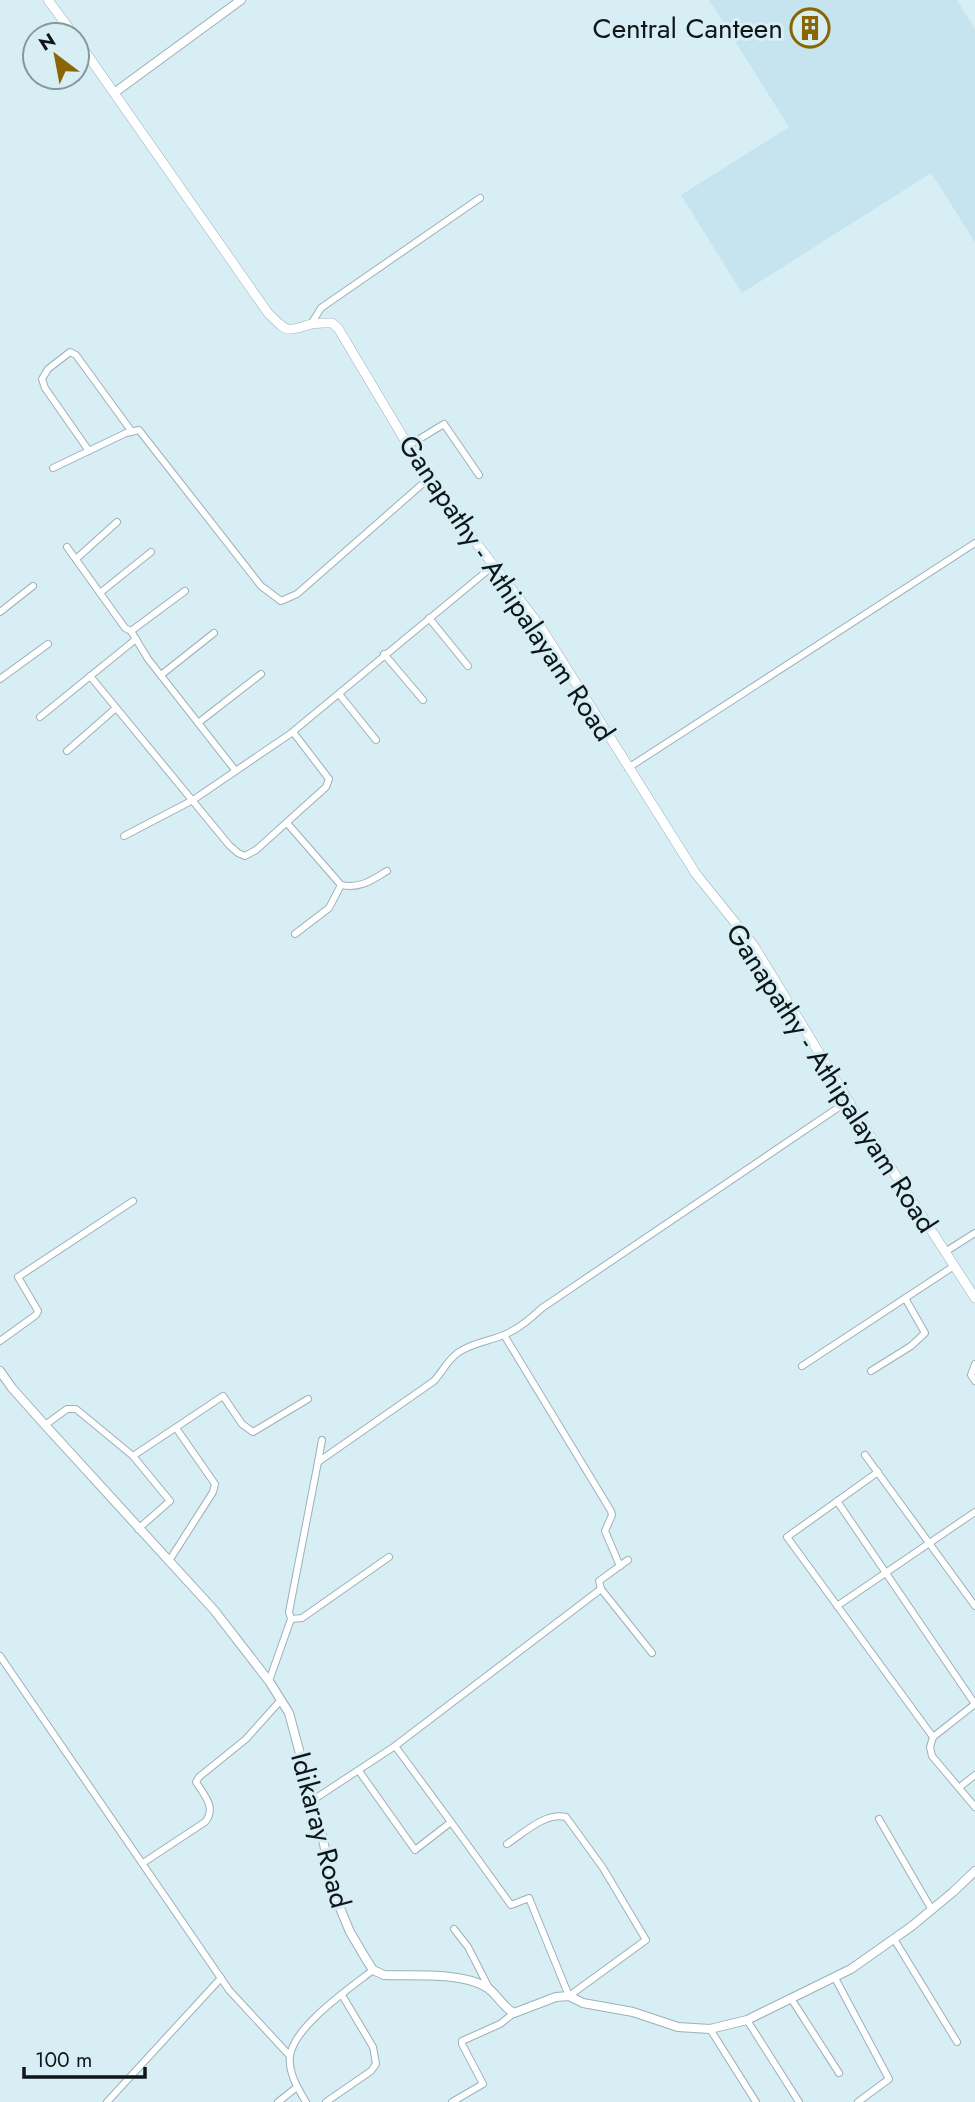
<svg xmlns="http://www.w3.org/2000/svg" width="975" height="2102" font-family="Jost,sans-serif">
	<rect width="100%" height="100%" fill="#d7eef5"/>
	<polygon fill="#c5e4ef" points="709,0 957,0 975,29 975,242 931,173 742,293 681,195 789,127"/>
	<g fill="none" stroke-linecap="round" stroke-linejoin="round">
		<g stroke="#9cb1b8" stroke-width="8">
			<g id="minor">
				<polyline points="311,324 321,308 331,301 480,198"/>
				<polyline points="408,446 444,424 479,475"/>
				<polyline points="89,451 45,388 42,379 48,369 70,352 76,355 132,432"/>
				<polyline points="53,468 126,433 139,430 261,586 281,601 297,594 428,479"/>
				<polyline points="67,547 125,628 131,631 148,659 235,770"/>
				<polyline points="76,559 117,522"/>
				<polyline points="100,593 151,552"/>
				<polyline points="0,612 33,586"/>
				<polyline points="429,618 468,666"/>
				<polyline points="131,631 185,591"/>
				<polyline points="384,654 423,700"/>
				<polyline points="161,675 214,633"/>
				<polyline points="90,676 229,845 238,853 245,856 256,850 326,787 329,779 293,732"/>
				<polyline points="0,679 48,644"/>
				<polyline points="339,694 376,740"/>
				<polyline points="40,717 136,639"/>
				<polyline points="198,723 261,674"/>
				<polyline points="67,751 116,708"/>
				<polyline points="628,768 975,543"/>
				<polyline points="287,823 341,885 329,908 295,934"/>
				<polyline points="124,836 193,800 290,734 493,566"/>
				<path d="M341,885C360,889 372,880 387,871"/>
				<polyline points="945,1252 975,1233"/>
				<polyline points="504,1335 611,1511 612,1515 605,1531 620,1566"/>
				<polyline points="0,1341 36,1315 38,1311 18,1277 133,1201"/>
				<polyline points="975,1364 971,1375 975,1381"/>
				<polyline points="802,1366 954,1266"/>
				<polyline points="871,1371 911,1346 925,1333 905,1298"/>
				<polyline points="45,1425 67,1409 76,1409 133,1456 170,1501 138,1529"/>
				<path d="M322,1440L318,1462L434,1381C443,1371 448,1359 459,1352C474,1342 491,1341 506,1334C520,1328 531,1318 542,1308L848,1101"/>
				<polyline points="865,1455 975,1606"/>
				<polyline points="133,1456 223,1396 242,1424 253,1432 308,1399"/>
				<polyline points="878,1472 787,1537 933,1737"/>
				<polyline points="837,1501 975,1704"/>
				<polyline points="628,1560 599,1581 601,1589 652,1653"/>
				<polyline points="169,1561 213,1492 215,1484 176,1428"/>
				<polyline points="837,1606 975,1512"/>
				<polyline points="291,1619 302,1618 389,1557"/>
				<polyline points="0,1656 229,1990 290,2056"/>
				<polyline points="269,1681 291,1619 289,1612 318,1462"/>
				<polyline points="975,1704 933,1737 930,1747 932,1756 975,1807"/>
				<polyline points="359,1771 415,1850 451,1822 395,1746"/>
				<polyline points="960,1787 975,1775"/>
				<polyline points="313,1800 395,1746 601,1589"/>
				<polyline points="879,1819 932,1910"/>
				<path d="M451,1822L511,1905L529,1898L569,1996L646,1940L603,1868L566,1817C545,1812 524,1833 507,1844"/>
				<path d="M143,1863L205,1822C217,1808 204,1795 196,1782L199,1777L246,1739L281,1700"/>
				<polyline points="454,1929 468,1947 489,1988"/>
				<polyline points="894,1939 957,2042"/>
				<polyline points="835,1978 889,2079 858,2102"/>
				<polyline points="792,2000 839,2073"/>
				<polyline points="747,2020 799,2102"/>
				<polyline points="710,2029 756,2102"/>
				<polyline points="107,2102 221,1978"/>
				<polyline points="278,2102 297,2087"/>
				<path d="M306,2102C298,2089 288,2072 290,2056C294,2026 350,1988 373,1970"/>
				<polyline points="326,2102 371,2071 376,2064 373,2047 342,1995"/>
				<polyline points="452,2102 483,2084 462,2044 462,2041 500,2024 514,2013"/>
			</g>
		</g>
		<g stroke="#9cb1b8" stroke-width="10">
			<g id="tertiary">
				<polyline points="114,93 241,0"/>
				<path d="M0,1371L12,1388L45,1425L214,1610L269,1681L289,1713L322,1835L335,1896L350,1932L366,1959L373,1970L384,1975C414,1976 461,1972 486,1987C497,1993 502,2007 514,2013L556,1997L569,1996L583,2003L633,2012L678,2027L710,2029L747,2020L851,1969L912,1926L953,1892L975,1871"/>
			</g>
		</g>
		<g stroke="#9cb1b8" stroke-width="10">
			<g id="secondary">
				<polyline points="48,0 74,35"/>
				<path d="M77,40L268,313C286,330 284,333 308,325C315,322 324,323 332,323L338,328L431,484L540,626L696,874L754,946L862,1123L975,1298"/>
			</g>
		</g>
		<use href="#minor" stroke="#fff" stroke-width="6"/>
		<use href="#tertiary" stroke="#fff" stroke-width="8"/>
		<use href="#secondary" stroke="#fff" stroke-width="9"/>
	</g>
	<defs>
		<g id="building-ring" transform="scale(2.0125)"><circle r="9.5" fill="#d7eef5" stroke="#8a6504" stroke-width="1.5"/><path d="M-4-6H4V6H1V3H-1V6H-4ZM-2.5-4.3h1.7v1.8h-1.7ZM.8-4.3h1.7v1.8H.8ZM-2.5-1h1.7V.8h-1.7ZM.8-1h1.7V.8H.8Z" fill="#8a6504"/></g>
	</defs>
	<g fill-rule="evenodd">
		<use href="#building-ring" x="810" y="28"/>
	</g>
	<g text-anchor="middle" stroke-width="6" stroke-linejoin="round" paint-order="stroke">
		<g font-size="28" fill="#0e1618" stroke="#d7eef5" text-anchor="end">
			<text x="783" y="38">Central Canteen</text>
		</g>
		<g font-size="28" fill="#0e1618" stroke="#d7eef5">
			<text transform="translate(507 588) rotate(56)" y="10">Ganapathy - Athipalayam Road</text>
			<text transform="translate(832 1078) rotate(57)" y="10">Ganapathy - Athipalayam Road</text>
			<text transform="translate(321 1830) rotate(75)" y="10">Idikaray Road</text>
		</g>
	</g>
	<g transform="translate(56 56) rotate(328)"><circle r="33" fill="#d7eef5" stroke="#87989d" stroke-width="2"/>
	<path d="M0-5L12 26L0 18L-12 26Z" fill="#8a6504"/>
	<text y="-10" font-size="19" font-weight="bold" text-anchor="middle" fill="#0e1618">N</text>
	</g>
	<path d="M24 2067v10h121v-10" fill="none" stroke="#0e1618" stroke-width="3.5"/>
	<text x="35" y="2067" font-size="21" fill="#0e1618" stroke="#d7eef5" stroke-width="5" paint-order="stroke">100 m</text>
</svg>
